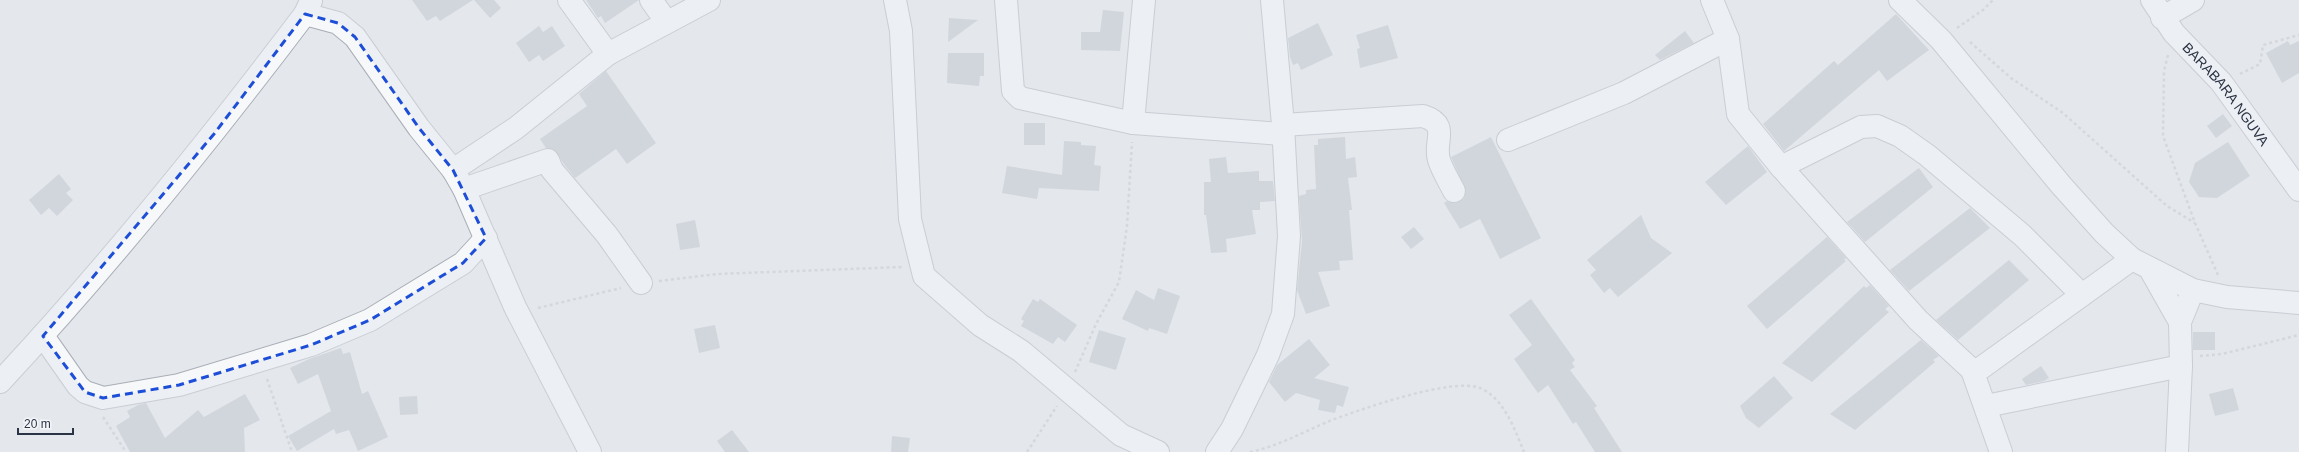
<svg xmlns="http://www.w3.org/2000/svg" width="2299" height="452" font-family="Helvetica,sans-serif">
	<rect width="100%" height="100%" fill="#e4e7ec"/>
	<g fill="#bbc0ca">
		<polygon points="412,0 473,0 440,21 436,16 427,21"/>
		<polygon points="474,0 494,0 501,8 490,18"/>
		<polygon points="586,0 639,0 605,23 601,16 598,18"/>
		<polygon points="1103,10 1124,12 1120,51 1081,50 1081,32 1100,32"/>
		<polygon points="1896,14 1929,50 1887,81 1879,70 1784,151 1763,124 1834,61 1838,65"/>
		<polygon points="949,18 978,20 948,42"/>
		<polygon points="1318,23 1333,55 1301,70 1298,63 1293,65 1290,57 1288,38"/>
		<polygon points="1388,25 1398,58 1360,68 1357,49 1360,48 1356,35"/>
		<polygon points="539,26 543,32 552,26 565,46 543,61 539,55 529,62 516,43"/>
		<polygon points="1685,31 1694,43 1660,60 1655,55"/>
		<polygon points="2288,41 2290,45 2299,41 2299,73 2282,83 2266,53"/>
		<polygon points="948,53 984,53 984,76 980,76 979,86 947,83"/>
		<polygon points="606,71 656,143 627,164 616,149 575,178 563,163 556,151 546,148 540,139 587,106 579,94"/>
		<polygon points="2223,114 2232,126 2216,138 2207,126"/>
		<rect x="1024" y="123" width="21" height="22"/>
		<polygon points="1345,137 1346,159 1355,157 1357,177 1348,178 1352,210 1349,210 1353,260 1339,261 1340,270 1318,272 1330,306 1306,314 1297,290 1302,241 1299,196 1306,194 1306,190 1316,189 1314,145 1318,145 1318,139"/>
		<polygon points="1491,137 1541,238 1500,259 1480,219 1460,229 1444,203 1447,201 1453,203 1459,202 1464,198 1466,192 1451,157"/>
		<polygon points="1064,141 1081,142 1081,145 1096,146 1094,165 1101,166 1099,191 1039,188 1037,199 1002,193 1007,166 1062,175"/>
		<polygon points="2228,142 2250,176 2217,198 2199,197 2189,182 2195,163"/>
		<polygon points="1748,146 1767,172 1726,205 1705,182"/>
		<polygon points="1226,157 1228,173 1259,171 1259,181 1273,181 1275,201 1260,202 1260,210 1252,210 1256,234 1226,239 1227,252 1211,253 1206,215 1204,215 1204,182 1211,182 1209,159"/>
		<polygon points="1919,168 1933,187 1865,242 1847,222"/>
		<polygon points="59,174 71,189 66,193 73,200 57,216 49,208 41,215 29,200"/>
		<polygon points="1970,208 1990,228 1909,291 1890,270"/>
		<polygon points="1641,215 1651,238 1672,253 1618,297 1610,288 1604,293 1590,275 1596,270 1587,260"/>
		<polygon points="695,220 700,247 680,250 676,224"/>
		<polygon points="1414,227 1424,239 1411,249 1401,237"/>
		<polygon points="1827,237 1846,258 1844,260 1846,261 1767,329 1747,306"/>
		<polygon points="2009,260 2029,280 1958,340 1936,320"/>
		<polygon points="1870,285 1889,306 1885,309 1889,312 1812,382 1782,363 1864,286 1866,288"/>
		<polygon points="1158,288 1180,296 1167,334 1149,328 1148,331 1122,319 1136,290 1154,300"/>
		<polygon points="1033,299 1038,302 1040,299 1077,325 1065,342 1058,337 1053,344 1021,326 1024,321 1021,319"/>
		<polygon points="1531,299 1575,360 1572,363 1575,367 1570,370 1597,406 1594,408 1622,452 1595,452 1576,422 1573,424 1548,385 1538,393 1514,359 1532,345 1509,315"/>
		<polygon points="715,325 720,348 699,353 694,329"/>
		<polygon points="1099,330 1126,338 1116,370 1089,362"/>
		<rect x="2193" y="332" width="22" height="18"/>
		<polygon points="1309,339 1330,365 1314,378 1349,387 1343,407 1337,405 1335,413 1318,410 1320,400 1296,393 1285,402 1269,382 1277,365"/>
		<polygon points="1921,340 1939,356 1933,360 1935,362 1855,430 1830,414"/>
		<polygon points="341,348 343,354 350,352 362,394 368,391 388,437 358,451 349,430 336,434 334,429 297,451 288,436 331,411 318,374 298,384 290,368 309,359"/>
		<polygon points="2041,366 2049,378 2044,381 2026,385 2022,379"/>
		<polygon points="1774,376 1793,398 1759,428 1746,418 1740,406"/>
		<polygon points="2233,388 2239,410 2215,416 2209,394"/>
		<polygon points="245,394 260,420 244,428 245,452 130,452 116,426 130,417 127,411 138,405 146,403 165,438 198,410 204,417"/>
		<polygon points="417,396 418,414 400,415 399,397"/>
		<polygon points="732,430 749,452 725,452 717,441"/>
		<polygon points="892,436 910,438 908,452 891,452"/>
	</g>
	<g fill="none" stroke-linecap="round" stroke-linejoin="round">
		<g stroke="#a9aeb7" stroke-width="24">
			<g id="minor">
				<polyline points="569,0 608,54"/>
				<polyline points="651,0 666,21"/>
				<polyline points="895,0 901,31 910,219 924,276 980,325 1021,351 1121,435 1158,452"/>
				<polyline points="1006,0 1013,91 1020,98 1133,123 1282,134"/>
				<polyline points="1712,0 1728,39 1738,114 1781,167 1918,320 1972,370 1981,368 2132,259"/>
				<polyline points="1900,0 1941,40 2061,185 2104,233 2132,259 2193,290 2227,297 2299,303"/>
				<path id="s1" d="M2152,0L2174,33L2221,82L2299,190"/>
				<polyline points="305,14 338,23 355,37 419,128 453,170 464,189 515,307 590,452"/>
				<polyline points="2162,18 2193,0"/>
				<polyline points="1133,123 1144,0"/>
				<path d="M1283,125L1423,116C1451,125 1433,141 1439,160C1442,170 1449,181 1454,191"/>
				<polyline points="1508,140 1624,93 1728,39"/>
				<polyline points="1781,167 1861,127 1877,126 1900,136 1927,155 2022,235 2082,295"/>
				<polyline points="453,170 516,128 608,54 709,0"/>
				<polyline points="464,189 548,160 552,170 607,235 641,283"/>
				<polyline points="2150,269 2180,322"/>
				<polyline points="43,336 78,386 85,392 103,398 179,385 311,345 370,320 463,263 486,238"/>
				<polyline points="1972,370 2001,452"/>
				<path d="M0,382C109,265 209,141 305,14L311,1"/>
				<polyline points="1986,406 2181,366"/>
				<polyline points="1217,452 1232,429 1268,355 1283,314 1289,236 1283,125 1272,0"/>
				<polyline points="2177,452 2181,366 2180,322 2193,290"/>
			</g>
		</g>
		<g stroke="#c2c5cb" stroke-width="2.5" stroke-dasharray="3 3" stroke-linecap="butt">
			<polyline points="1957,28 1983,10 1993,0"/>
			<polyline points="1970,42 2011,78 2063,113 2167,206 2195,223"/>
			<polyline points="2168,55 2164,71 2163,136 2195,223 2218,275"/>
			<polyline points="2240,74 2260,64 2263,45 2299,35"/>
			<polyline points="659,281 717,274 902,267"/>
			<polyline points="538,308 621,288"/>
			<polyline points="2200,356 2222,354 2299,335"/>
			<polyline points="1075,372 1096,324 1119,282 1127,226 1132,142"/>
			<polyline points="267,379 292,452"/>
			<polyline points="103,417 126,452"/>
			<polyline points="1027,452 1057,406"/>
			<path d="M1250,452C1279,446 1305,431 1332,420C1362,409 1452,377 1480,388C1504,398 1515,430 1524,452"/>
		</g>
		<use href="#minor" stroke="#f7f8fa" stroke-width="22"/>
	</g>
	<path d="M0 0H2299V452H0ZM305,14L338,23L355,37L419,128L453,170L486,238L463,263L370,320L311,345L179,385L103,398L85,392L43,336L214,134Z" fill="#e4e7ec" fill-opacity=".55" fill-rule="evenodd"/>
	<path fill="none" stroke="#1d4ed8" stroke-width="3" stroke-dasharray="8 5" stroke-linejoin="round" d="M305,14L338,23L355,37L419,128L453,170L486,238L463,263L370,320L311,345L179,385L103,398L85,392L43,336L214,134Z"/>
	<g text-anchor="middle" stroke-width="3" stroke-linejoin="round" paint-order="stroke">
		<g font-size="14" fill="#2b3445" stroke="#f4f6f9">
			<text dy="5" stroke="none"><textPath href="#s1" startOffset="120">BARABARA NGUVA</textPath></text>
		</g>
	</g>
	<path d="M18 428v6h55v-6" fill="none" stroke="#2b3445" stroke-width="2"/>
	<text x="24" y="428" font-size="12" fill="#2b3445" stroke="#f4f6f9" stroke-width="3" paint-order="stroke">20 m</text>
</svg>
